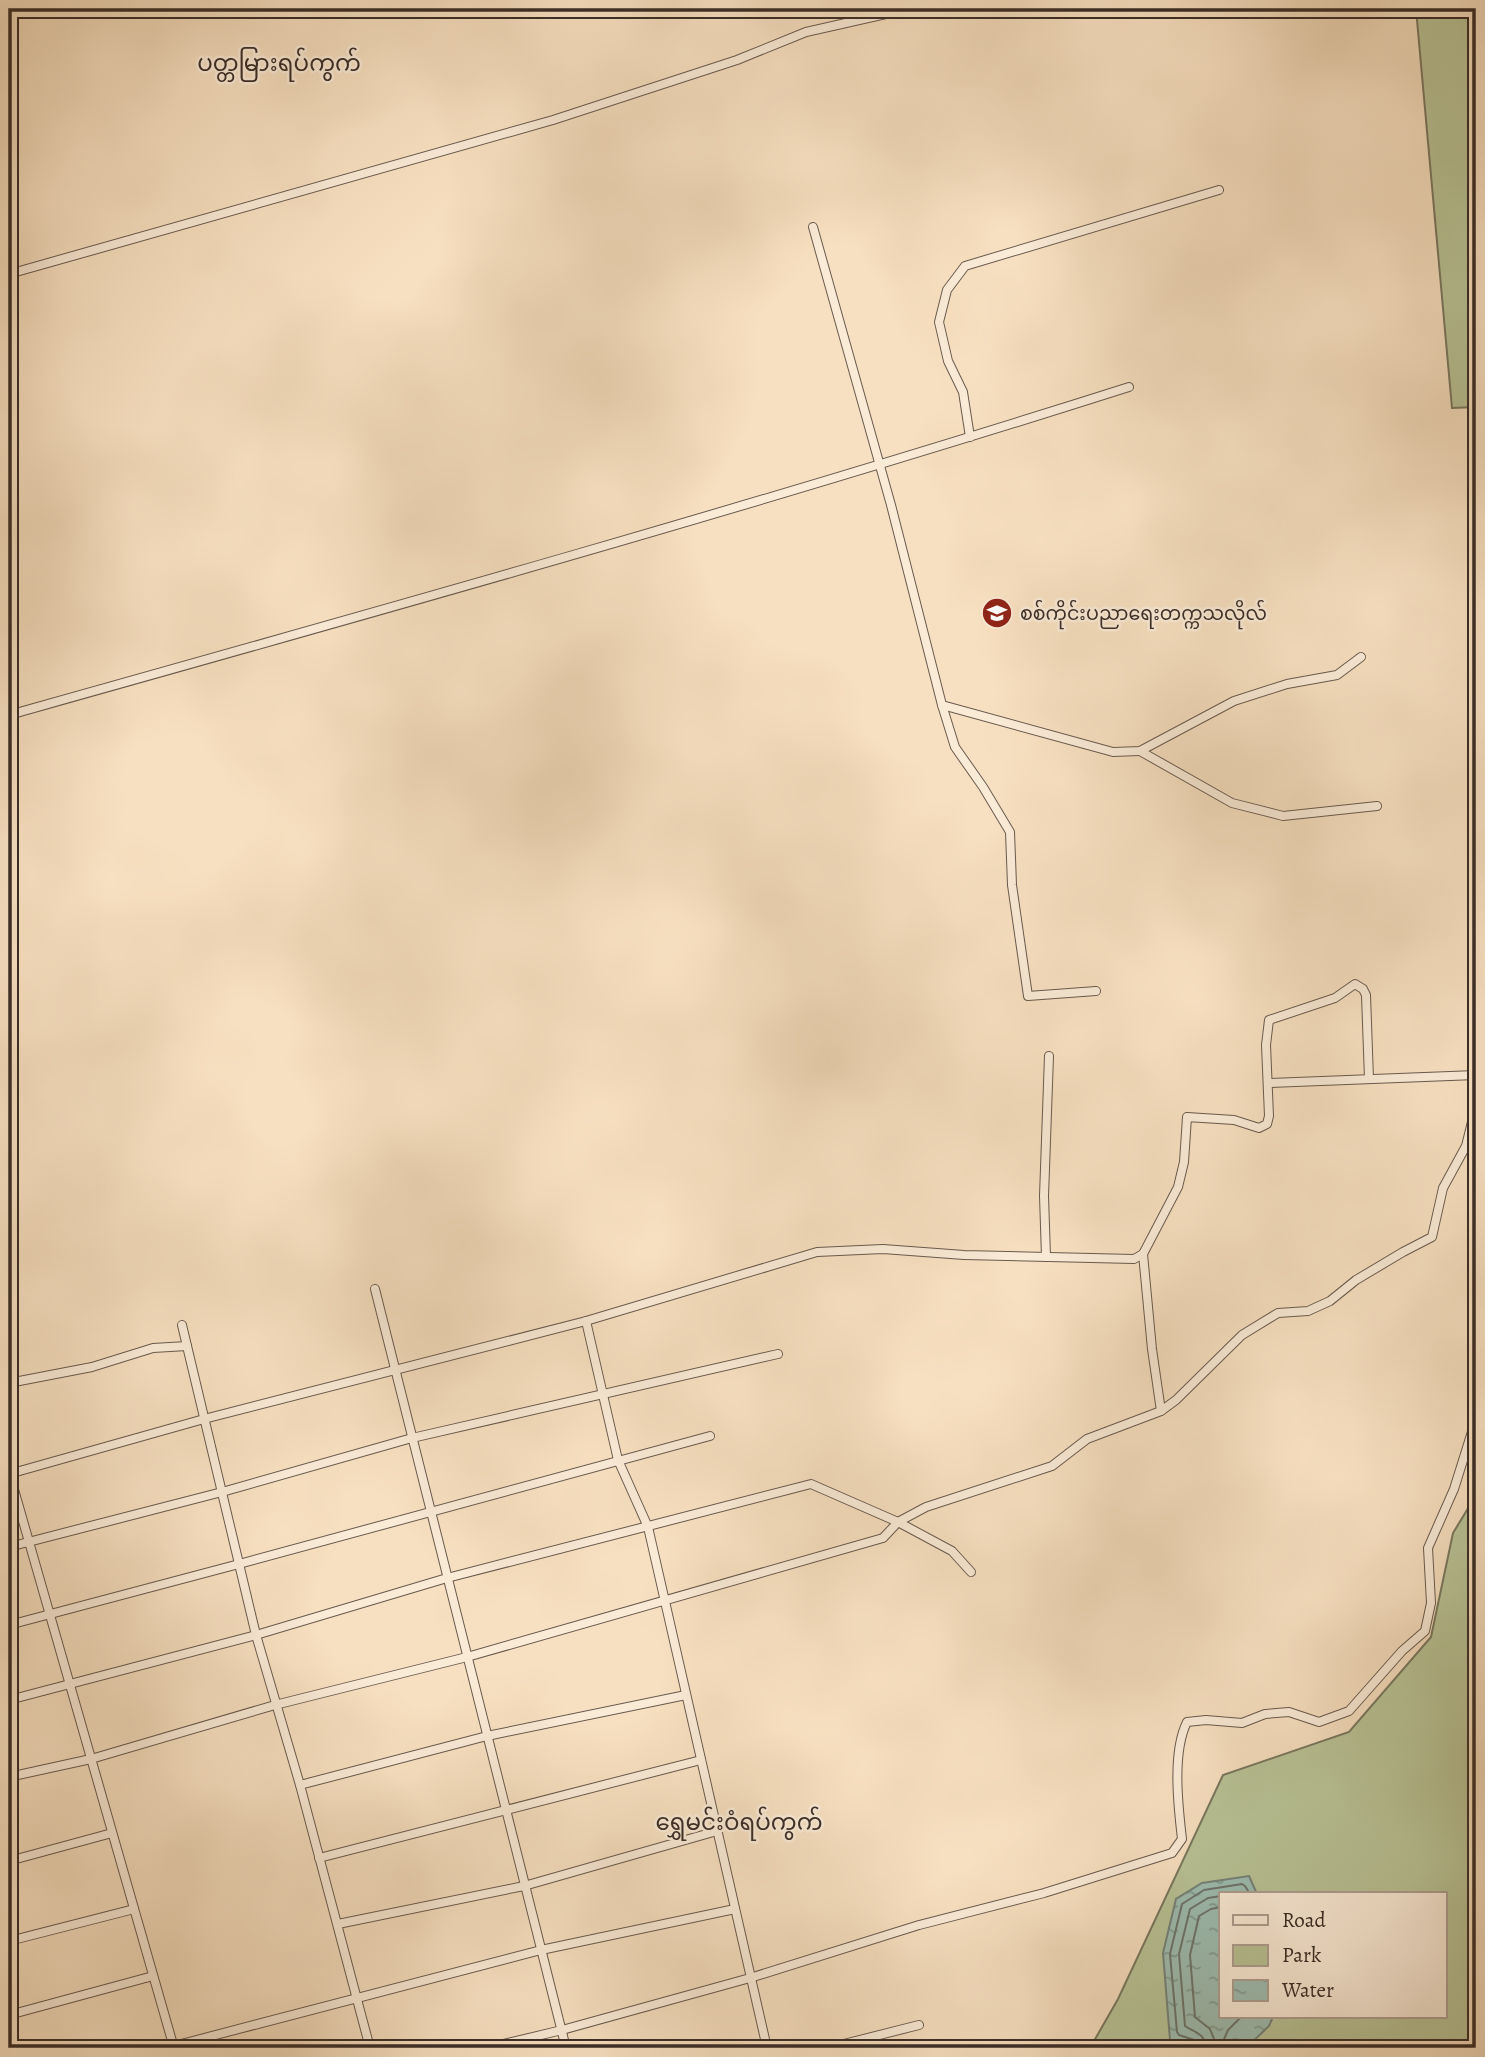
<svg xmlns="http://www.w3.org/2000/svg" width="1485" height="2057" font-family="Alegreya,'Noto Sans Myanmar',serif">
	<defs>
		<pattern id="water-ripples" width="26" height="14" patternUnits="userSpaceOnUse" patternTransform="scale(1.75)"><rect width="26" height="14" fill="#9dbdb1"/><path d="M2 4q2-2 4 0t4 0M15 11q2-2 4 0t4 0" fill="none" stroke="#819a90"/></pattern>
	</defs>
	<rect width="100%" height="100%" fill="#f7e0c1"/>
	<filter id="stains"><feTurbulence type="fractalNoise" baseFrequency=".00286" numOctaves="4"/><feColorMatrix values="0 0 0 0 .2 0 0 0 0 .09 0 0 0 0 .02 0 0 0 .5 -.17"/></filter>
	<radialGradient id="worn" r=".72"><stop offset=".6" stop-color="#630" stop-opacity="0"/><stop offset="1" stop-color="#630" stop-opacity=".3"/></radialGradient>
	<g fill="#b8c397" stroke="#79785f" stroke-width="2" fill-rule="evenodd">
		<polygon points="1416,9 1476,9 1476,407 1452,408"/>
		<path d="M1476,1491V2042L1438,2048H1090L1118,1999L1223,1775L1349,1732L1431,1637L1453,1533L1467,1510ZM1221,1894H1445V2017H1221Z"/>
	</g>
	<polygon fill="url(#water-ripples)" stroke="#75837a" stroke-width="2" points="1249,1876 1257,1894 1221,1894 1221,2017 1273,2017 1269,2026 1246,2048 1202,2048 1170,2040 1163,1953 1176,1899 1202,1883"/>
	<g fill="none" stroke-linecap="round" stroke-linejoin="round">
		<g stroke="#6c756c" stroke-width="2">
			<polyline points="1221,1907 1211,1909 1199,1916 1190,1955 1195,2017 1210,2029 1216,2044 1220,2045 1222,2044 1228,2030 1241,2017"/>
			<polyline points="1197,2048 1194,2040 1179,2035 1177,2032 1170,1954 1182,1904 1204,1890 1242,1884 1245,1886 1250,1894"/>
			<path d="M1206,2048C1205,2033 1195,2033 1185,2026L1179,1954L1190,1909L1208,1898L1221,1896"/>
		</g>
		<g stroke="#695a4e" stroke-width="10">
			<g id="minor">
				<polyline points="813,227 891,505 942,705 955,747 983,787 1010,832 1012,885 1028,996 1096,991"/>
				<polyline points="9,274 553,120 737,60 806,32 908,9"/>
				<polyline points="970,437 963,392 948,361 939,322 947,290 965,266 1219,190"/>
				<polyline points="942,705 1113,752 1140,751 1234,701 1287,684 1337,675 1361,657"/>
				<path d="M9,715C383,610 758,505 1129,387"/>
				<polyline points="1140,751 1232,803 1283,816 1377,806"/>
				<polyline points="1268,1083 1476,1075"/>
				<polyline points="1143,1254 1152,1349 1161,1411"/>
				<polyline points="1046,1257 1044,1196 1049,1056"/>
				<polyline points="375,1289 566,2048"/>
				<polyline points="586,1321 618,1460 648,1527 767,2048"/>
				<polyline points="182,1325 256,1635 300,1785 370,2048"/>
				<polyline points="9,1383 92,1367 153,1348 187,1346"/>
				<polyline points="9,1472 174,2048"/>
				<polyline points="9,1474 204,1419 586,1321 817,1252 883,1249 964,1255 1134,1259 1143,1254 1178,1187 1184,1162 1187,1117 1234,1120 1259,1128 1267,1124 1269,1116 1266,1045 1269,1020 1335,998 1355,984 1363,989 1366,995 1369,1079"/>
				<polyline points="9,1547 222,1492 412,1438 778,1354"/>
				<polyline points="9,1625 239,1564 710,1436"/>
				<polyline points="9,1700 256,1635 447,1578 811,1484 898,1522 952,1551 971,1572"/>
				<polyline points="9,1777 91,1759 275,1705 467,1657 883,1538 898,1522 926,1507 1052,1466 1087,1439 1161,1411 1176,1400 1242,1335 1278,1313 1308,1311 1330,1301 1356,1280 1403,1252 1432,1237 1443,1188 1466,1146 1476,1106"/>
				<polyline points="300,1785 487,1736 686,1695"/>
				<polyline points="319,1858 701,1760"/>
				<polyline points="9,1861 112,1833"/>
				<polyline points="338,1924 524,1886 717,1831"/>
				<polyline points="9,1941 134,1909"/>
				<polyline points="9,2015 153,1976"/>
				<polyline points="166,2048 541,1950 735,1909"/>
				<path d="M487,2048L562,2030L750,1978L919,1925L1044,1893L1172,1853L1182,1839C1178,1805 1172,1752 1187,1722L1206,1720L1242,1723L1265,1714L1289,1712L1319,1722L1349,1711L1402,1651L1425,1631L1431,1603L1428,1548L1454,1489L1476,1419"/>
				<polyline points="828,2048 919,2025"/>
			</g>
		</g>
		<use href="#minor" stroke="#faebd7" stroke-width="8"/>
	</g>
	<defs>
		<g id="university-disc" transform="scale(1.575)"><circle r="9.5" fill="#8f2418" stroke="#faebd7"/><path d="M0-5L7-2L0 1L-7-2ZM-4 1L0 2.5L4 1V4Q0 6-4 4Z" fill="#fff"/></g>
	</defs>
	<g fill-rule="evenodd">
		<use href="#university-disc" x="997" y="613"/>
	</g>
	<g text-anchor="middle" stroke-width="5" stroke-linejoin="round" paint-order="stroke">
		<g font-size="19" fill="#3a2d27" stroke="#faebd7" text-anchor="start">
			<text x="1020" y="620">စစ်ကိုင်းပညာရေးတက္ကသလိုလ်</text>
		</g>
		<g font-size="23" fill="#3a2d27" stroke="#faebd7">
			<text x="279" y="71">ပတ္တမြားရပ်ကွက်</text>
			<text x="739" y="1830">ရွှေမင်းဝံရပ်ကွက်</text>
		</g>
	</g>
	<rect width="1485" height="2057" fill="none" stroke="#f7e0c1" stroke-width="35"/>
	<rect x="10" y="10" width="1464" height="2036" fill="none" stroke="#3a2d27" stroke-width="3.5"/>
	<rect x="18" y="18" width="1450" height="2022" fill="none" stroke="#3a2d27" stroke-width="2"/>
	<rect x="1219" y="1892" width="228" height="126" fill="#faebd7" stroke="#ad9f91" stroke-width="2"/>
	<rect x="1233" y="1915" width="35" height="10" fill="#faebd7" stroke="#ad9f91" stroke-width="2"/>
	<text x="1282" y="1927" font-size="21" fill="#3a2d27">Road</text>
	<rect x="1233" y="1945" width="35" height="21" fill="#b8c397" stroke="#ad9f91" stroke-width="2"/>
	<text x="1282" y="1962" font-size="21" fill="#3a2d27">Park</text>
	<rect x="1233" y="1980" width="35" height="21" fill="url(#water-ripples)" stroke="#ad9f91" stroke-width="2"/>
	<text x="1282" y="1997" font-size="21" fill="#3a2d27">Water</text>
	<rect width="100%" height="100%" filter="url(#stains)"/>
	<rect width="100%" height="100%" fill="url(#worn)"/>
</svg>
